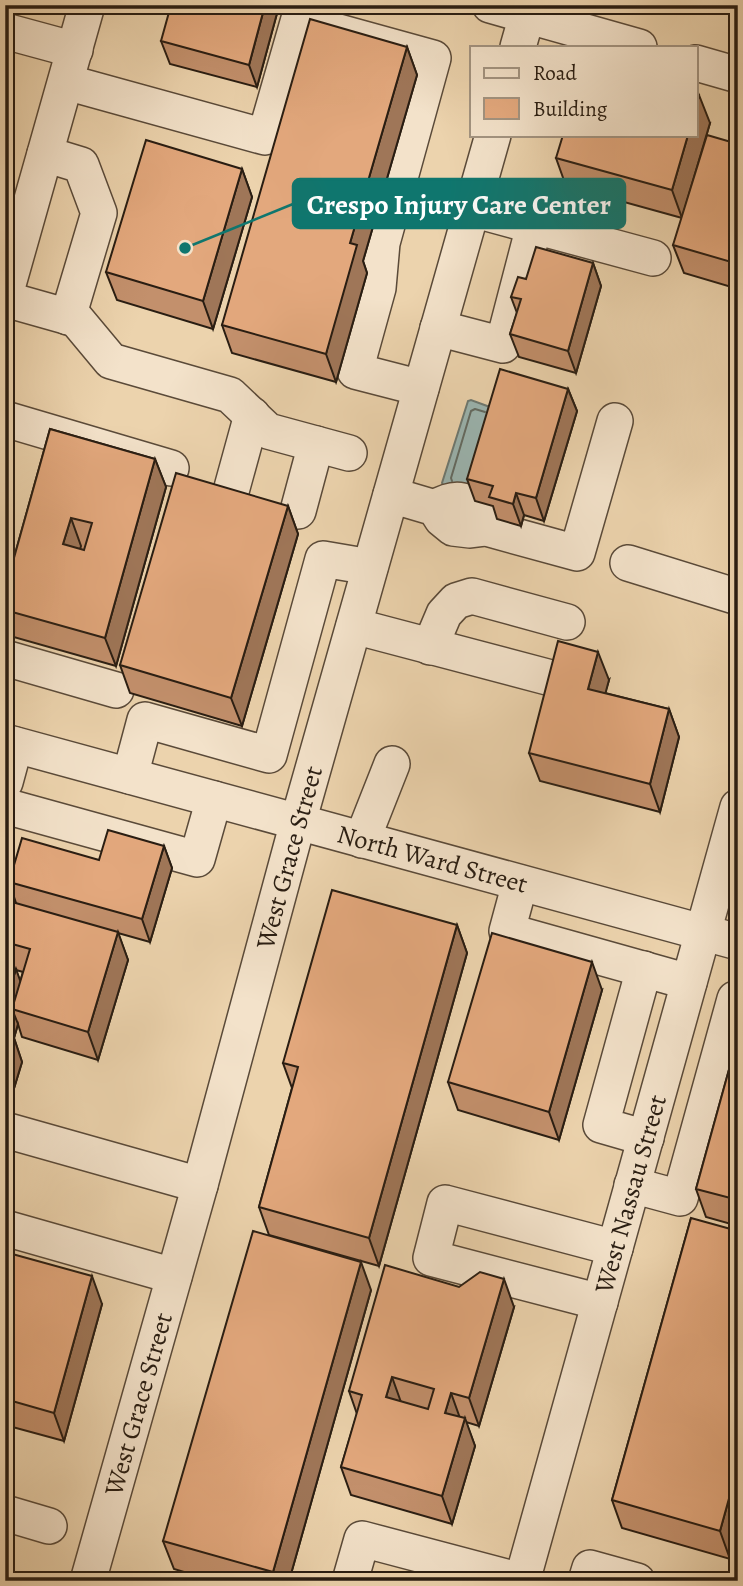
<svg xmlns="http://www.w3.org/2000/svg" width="743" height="1586" font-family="Alegreya,serif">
	<rect width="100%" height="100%" fill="#ecd3ad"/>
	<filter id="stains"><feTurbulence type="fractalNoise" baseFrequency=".00286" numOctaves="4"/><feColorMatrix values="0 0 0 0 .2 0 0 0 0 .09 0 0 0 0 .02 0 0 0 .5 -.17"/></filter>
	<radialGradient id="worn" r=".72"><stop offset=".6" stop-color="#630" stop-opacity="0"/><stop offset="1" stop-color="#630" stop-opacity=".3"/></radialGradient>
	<polygon fill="#9bb6b2" stroke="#6d7972" stroke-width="2" points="509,389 476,496 444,487 442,483 468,401 471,400 490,407"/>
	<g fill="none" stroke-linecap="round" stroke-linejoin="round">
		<polyline stroke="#626a62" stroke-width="2" points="452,481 451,478 471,411 475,409 485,412"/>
		<g stroke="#5a4a39" stroke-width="38">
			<g id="minor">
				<polyline points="490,5 639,47"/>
				<polyline points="299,21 433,58 382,243 378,288 355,371 421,388"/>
				<polyline points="5,31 75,50"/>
				<polyline points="518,47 530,5"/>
				<polyline points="696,63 738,75"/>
				<polyline points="66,82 265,137 303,5"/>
				<polyline points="45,154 81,165 99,213 68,317"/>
				<polyline points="472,209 653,258"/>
				<polyline points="5,295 87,5"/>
				<polyline points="5,299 76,319 111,361 230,395 268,431 349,453"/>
				<polyline points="438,328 503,345 534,226"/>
				<polyline points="5,419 171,468"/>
				<polyline points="230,495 252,415"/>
				<polyline points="391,495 435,508 442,519 453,528 470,530 486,528 577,553 615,421"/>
				<path d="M435,508C461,492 475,502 486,528"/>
				<polyline points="298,511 316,444"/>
				<polyline points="628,563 738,597"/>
				<polyline points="354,626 551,678"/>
				<polyline points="430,647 444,614 456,601 472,596 567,622"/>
				<polyline points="5,658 116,690"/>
				<path id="s1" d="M5,742L738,942"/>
				<polyline points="130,776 145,720 269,755 323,559 370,567"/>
				<polyline points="5,782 15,745"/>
				<polyline points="5,806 197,859 214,799"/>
				<polyline points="362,840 392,764"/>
				<polyline points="520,883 507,931 689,982"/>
				<polyline points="644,969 601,1125 646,1138"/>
				<polyline points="5,1130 200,1185"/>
				<polyline points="632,1185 680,1198 735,999"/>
				<polyline points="5,1228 174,1276"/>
				<polyline points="600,1302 431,1258 445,1203 615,1248"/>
				<polyline points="5,1513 49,1526"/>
				<path id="s2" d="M88,1581L200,1185L298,822L493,135"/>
				<polyline points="350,1581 362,1539 521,1581"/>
				<path id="s3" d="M522,1581L738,807"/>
				<polyline points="586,1581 590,1568 637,1581"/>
			</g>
		</g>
		<use href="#minor" stroke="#f3e2ca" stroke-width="35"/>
	</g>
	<g fill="#c3906c" stroke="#291d12" stroke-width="2" fill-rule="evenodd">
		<polygon points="279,6 257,87 170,64 161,41"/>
		<polygon points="407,47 417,75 363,261 367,273 336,382 232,353 222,325"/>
		<polygon points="710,123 682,218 566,186 556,158"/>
		<polygon points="738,144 738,289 684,273 673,245"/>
		<polygon points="242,169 252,197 213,329 117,300 106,272"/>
		<polygon points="593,263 601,286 576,373 519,357 510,334 517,313 511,297 526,279"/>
		<polygon points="568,389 577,411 544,521 524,515 521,526 497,519 493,506 475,501 467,479"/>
		<polygon points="50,429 155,459 166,487 116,666 10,636 5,622 5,590"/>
		<polygon points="288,506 298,534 242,726 130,693 120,665"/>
		<polygon points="609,680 605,693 669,709 679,737 660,812 540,781 529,753"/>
		<path d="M164,846L172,868L150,942L118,933L128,960L98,1060L22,1037L18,1024L14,1038L22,1062L8,1108L5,1107V900L16,903L9,882L99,860ZM16,970L23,972L20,982Z"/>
		<polygon points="457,925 467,953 379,1266 269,1235 259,1207 292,1088 283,1063"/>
		<polygon points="602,990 559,1140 458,1110 448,1082"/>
		<polygon points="738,1037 738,1226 706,1217 696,1189"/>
		<polygon points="691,1218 730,1559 622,1528 612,1500"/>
		<polygon points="5,1252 102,1304 64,1441 5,1425"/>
		<polygon points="371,1290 289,1581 214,1581 174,1569 163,1541"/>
		<polygon points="514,1307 479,1426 466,1422 475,1446 452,1524 351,1495 341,1467 357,1414 349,1391"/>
	</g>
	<g fill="#9f7658" stroke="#291d12" stroke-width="2">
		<polygon points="265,5 279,6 257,87 249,65"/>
		<polygon points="407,47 417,75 363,261 367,273 336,382 326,354 350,243"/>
		<polygon points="699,95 710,123 682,218 672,190 688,135 696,135 696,108"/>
		<polygon points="242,169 252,197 213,329 203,301"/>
		<polygon points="593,263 601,286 576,373 568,351"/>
		<polygon points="568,389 577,411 544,521 536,498"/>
		<polygon points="155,459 166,487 116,666 105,638"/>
		<polygon points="516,493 524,515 521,526 513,504"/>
		<polygon points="288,506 298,534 242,726 231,698"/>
		<polygon points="71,518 81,546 73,572 63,544"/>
		<polygon points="598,652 609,680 599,717 588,689"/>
		<polygon points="669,709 679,737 660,812 650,784"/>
		<polygon points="164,846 172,868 150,942 142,919"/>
		<polygon points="457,925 467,953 379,1266 369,1238"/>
		<polygon points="118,932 128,960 98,1060 88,1032"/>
		<polygon points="592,962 602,990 559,1140 549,1112"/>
		<polygon points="16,969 26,997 12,1009 18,1024 14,1038 22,1062 8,1108 5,1101 5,1004"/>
		<polygon points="361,1262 371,1290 289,1581 276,1581 273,1572"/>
		<polygon points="92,1276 102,1304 64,1441 54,1413"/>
		<polygon points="504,1279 514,1307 479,1426 469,1398"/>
		<polygon points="392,1377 402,1405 386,1397"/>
		<polygon points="451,1393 461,1421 445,1413"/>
		<polygon points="465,1418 475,1446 452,1524 442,1496"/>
		<polygon points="738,1466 738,1531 730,1559 720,1531"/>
	</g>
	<g fill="#e3a87d" stroke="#291d12" stroke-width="2" fill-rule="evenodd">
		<polygon points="171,5 265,5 249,65 161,41"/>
		<polygon points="310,19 407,47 350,243 357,245 326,354 222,325"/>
		<polygon points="696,94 699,95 696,108"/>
		<polygon points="563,135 688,135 672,190 556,158"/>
		<polygon points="707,135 738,144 738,264 673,245"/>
		<polygon points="146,140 242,169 203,301 106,272"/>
		<polygon points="536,247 593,263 568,351 510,334 521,299 511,297 518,277 526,279"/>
		<polygon points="500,369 568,389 536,498 516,493 513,504 489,497 493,486 467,479"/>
		<path d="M50,429L155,459L105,638L5,610V590ZM71,518L92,523L84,550L63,544Z"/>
		<polygon points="176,473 288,506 231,698 120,665"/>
		<polygon points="558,641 598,652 588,689 669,709 650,784 529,753"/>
		<polygon points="108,830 164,846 142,919 9,882 22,838 99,860"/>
		<polygon points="332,890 457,925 369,1238 259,1207 298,1067 283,1063"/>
		<polygon points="5,900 118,932 88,1032 12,1009 30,949 5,942"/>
		<polygon points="492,933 592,962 549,1112 448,1082"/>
		<polygon points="5,966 16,969 5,1004"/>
		<polygon points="5,1032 12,1034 5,1055"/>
		<polygon points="738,1037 738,1200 696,1189"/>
		<polygon points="691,1218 738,1231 738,1466 720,1531 612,1500"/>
		<polygon points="253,1231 361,1262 273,1572 163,1541"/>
		<polygon points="5,1252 92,1276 54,1413 5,1399"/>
		<path d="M385,1265L459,1287L480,1272L504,1279L469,1398L451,1393L445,1413L465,1418L442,1496L341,1467L362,1395L349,1391ZM392,1377L434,1389L428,1409L386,1397Z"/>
	</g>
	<g text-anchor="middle" stroke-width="6" stroke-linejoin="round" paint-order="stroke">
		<g font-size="26" fill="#291d12" stroke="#f3e2ca">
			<text dy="9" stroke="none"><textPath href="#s2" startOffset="751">West Grace Street</textPath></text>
			<text dy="9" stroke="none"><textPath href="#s1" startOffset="443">North Ward Street</textPath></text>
			<text dy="9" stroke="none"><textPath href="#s3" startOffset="402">West Nassau Street</textPath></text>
			<text dy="9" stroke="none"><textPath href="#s2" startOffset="184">West Grace Street</textPath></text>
		</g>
	</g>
	<path fill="none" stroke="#0f766e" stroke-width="2.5" d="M185 248L293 204"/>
	<circle fill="#0f766e" stroke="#f3e2ca" stroke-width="2.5" cx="185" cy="248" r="7"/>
	<rect fill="#0f766e" stroke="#0f766e" stroke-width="2.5" x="293" y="179" width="332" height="49" rx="7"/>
	<g font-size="28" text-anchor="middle" font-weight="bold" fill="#fff">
		<text x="459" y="214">Crespo Injury Care Center</text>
	</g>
	<rect width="743" height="1586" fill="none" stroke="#ecd3ad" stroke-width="28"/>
	<rect x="7" y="7" width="729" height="1572" fill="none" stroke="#291d12" stroke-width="3.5"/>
	<rect x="14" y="14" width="715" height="1558" fill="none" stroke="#291d12" stroke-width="2"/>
	<rect x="470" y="46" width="228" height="91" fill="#f3e2ca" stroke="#a29380" stroke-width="2"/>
	<rect x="484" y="68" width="35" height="10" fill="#f3e2ca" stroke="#a29380" stroke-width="2"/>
	<text x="533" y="80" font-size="21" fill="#291d12">Road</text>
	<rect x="484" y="98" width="35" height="21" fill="#e3a87d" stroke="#a29380" stroke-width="2"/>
	<text x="533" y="116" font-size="21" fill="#291d12">Building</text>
	<rect width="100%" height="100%" filter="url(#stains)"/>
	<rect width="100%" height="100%" fill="url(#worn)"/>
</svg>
